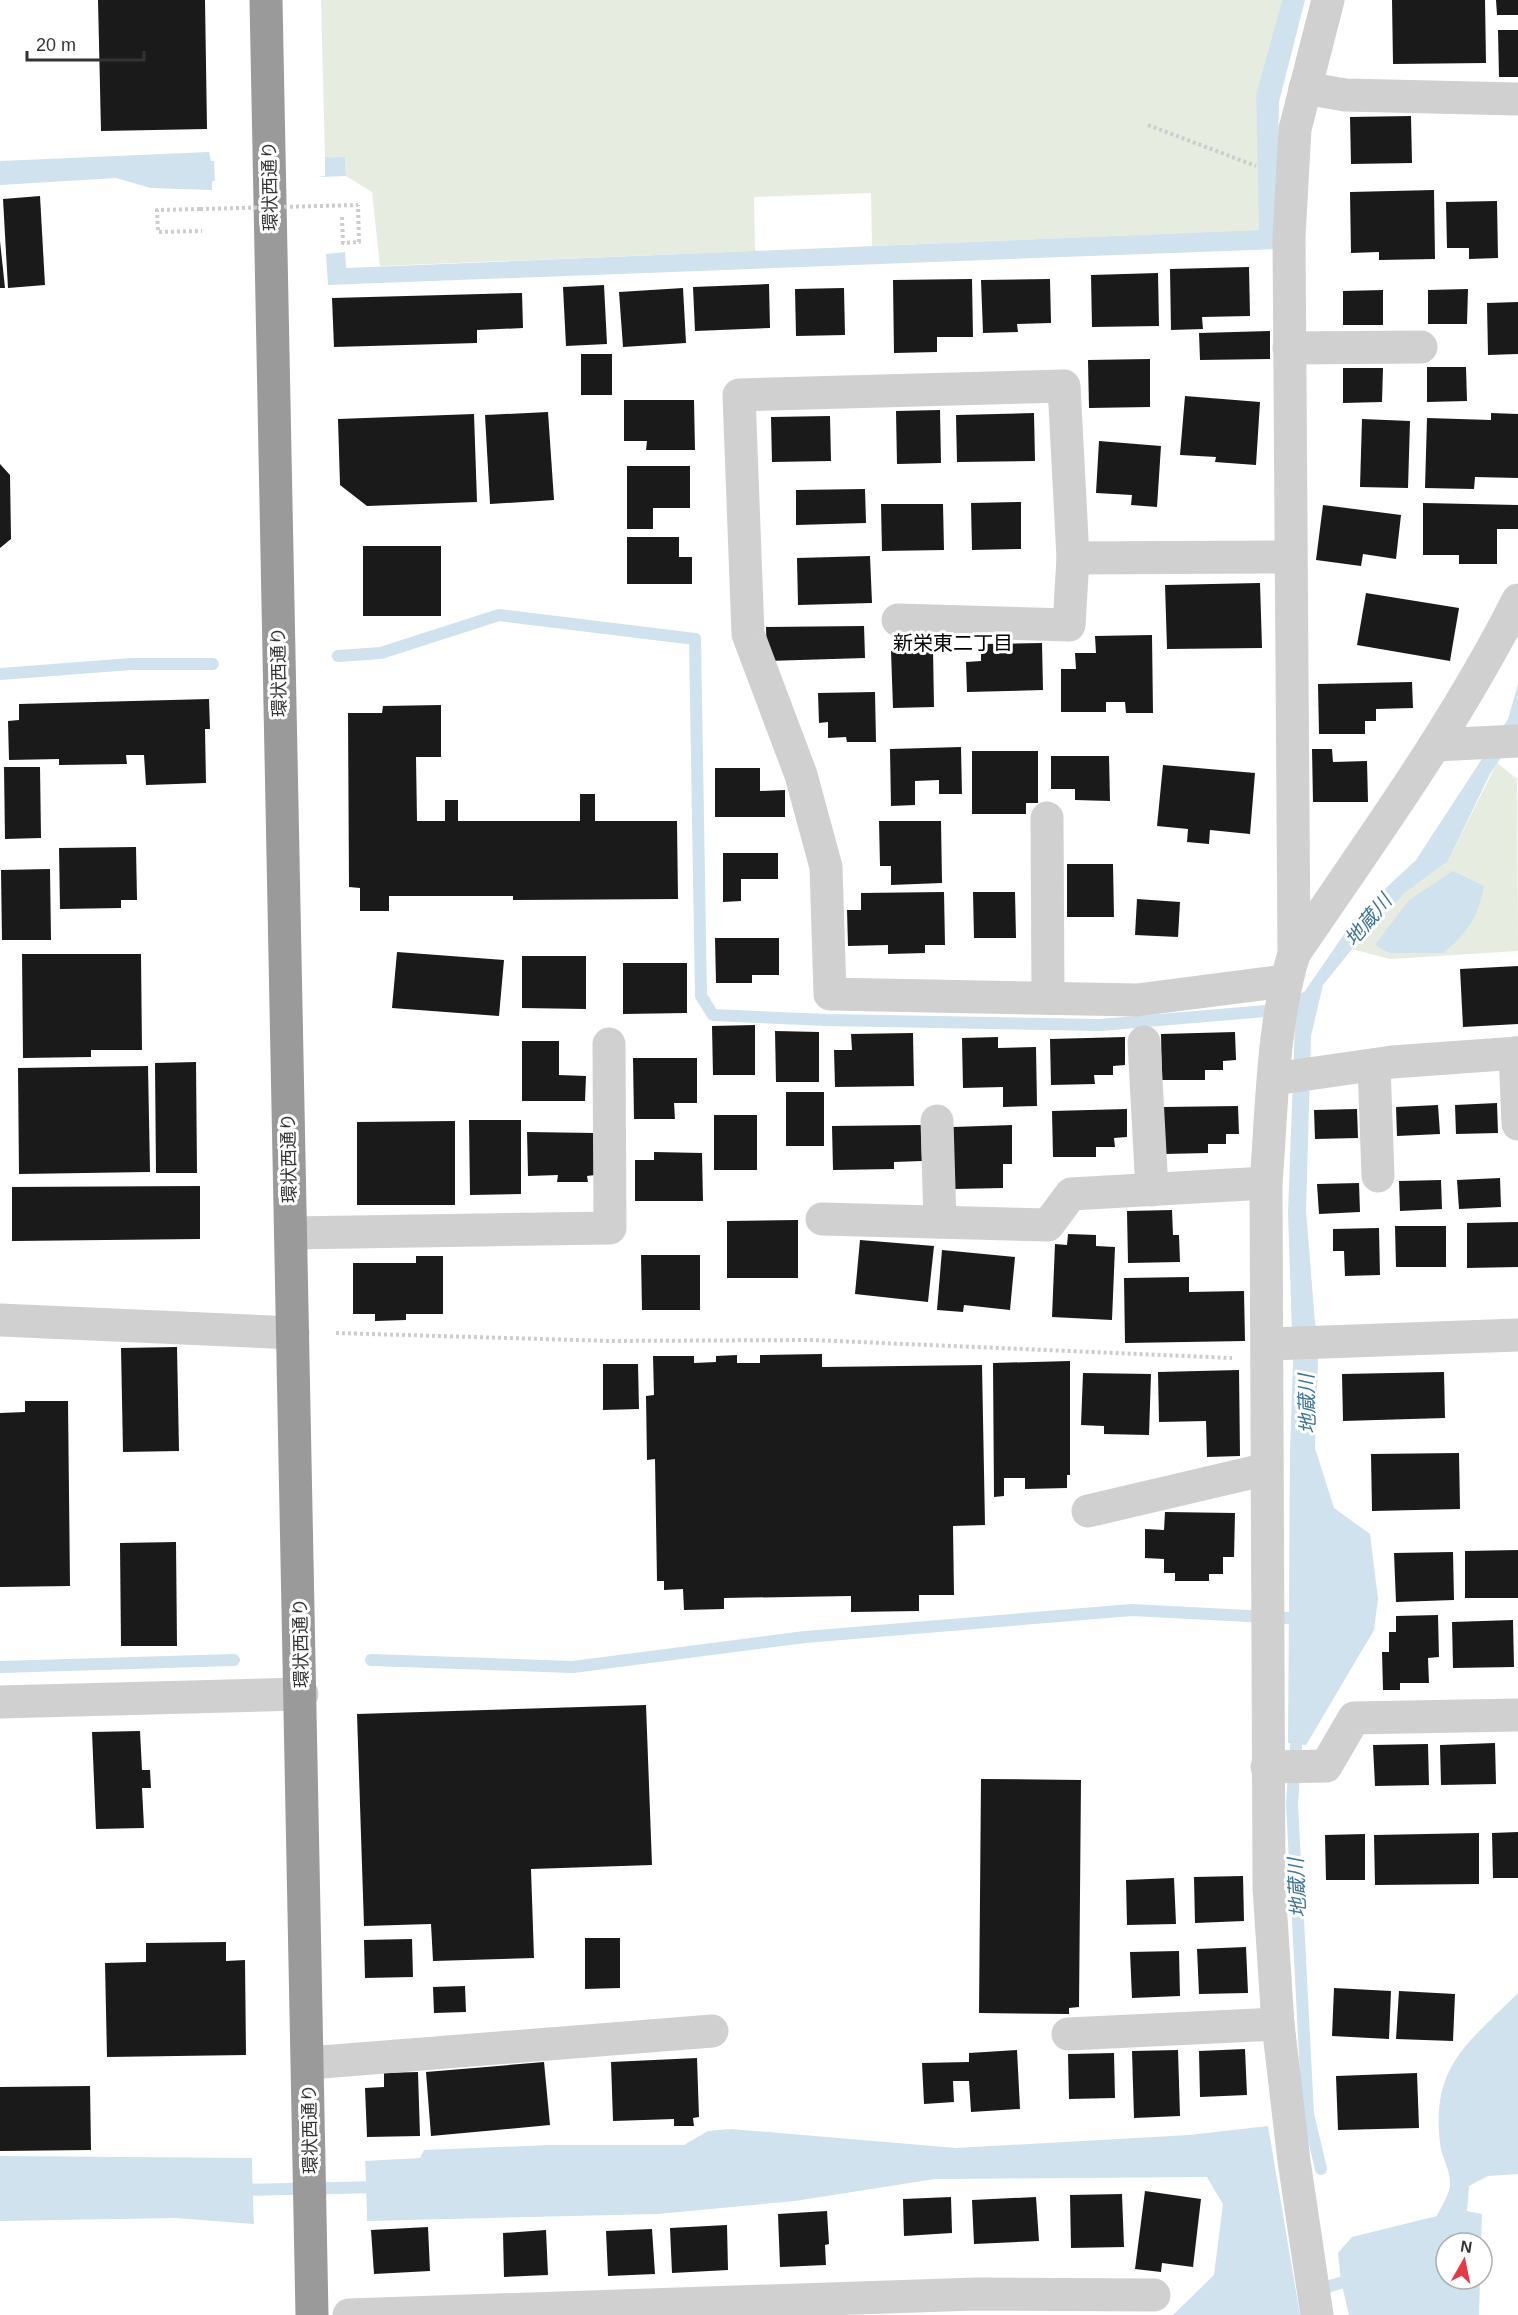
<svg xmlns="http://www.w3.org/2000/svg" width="1518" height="2315" font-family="Arial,'Noto Sans JP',sans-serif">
	<rect width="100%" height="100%" fill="#fff"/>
	<g fill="#e6ecdf">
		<polygon points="321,0 1282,0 1256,96 1260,230 872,246 871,193 754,197 755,251 380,266 372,192 346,176 345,157 325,158"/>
		<polygon points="1497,763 1517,779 1518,951 1390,959 1352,949 1406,892 1448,861"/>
	</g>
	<g fill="#cfe2ee">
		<polygon points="1282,0 1305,0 1279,102 1276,249 328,285 326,254 345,252 346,268 1259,230 1256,95"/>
		<polygon points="209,152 211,161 345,157 346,176 212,181 212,190 151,188 116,178 0,185 0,161"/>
		<polygon points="1518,684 1518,732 1490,774 1448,861 1406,892 1352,949 1323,985 1311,1036 1306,1211 1318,1360 1315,1448 1334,1508 1370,1534 1378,1599 1374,1630 1306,1745 1288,1743 1290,1452 1293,1363 1288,1213 1296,997 1305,991 1358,914 1416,860 1508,719"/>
		<path d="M1453,871L1484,886C1478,917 1468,932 1443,953H1390L1375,945L1409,900Z"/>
		<path d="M1518,1993V2174L1488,2176L1469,2186L1467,2211L1482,2214L1481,2243H1446V2279H1480L1479,2315H1349L1341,2281L1338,2253L1352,2237L1437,2216C1441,2207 1451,2192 1450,2182C1450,2169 1441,2156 1440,2143C1431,2066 1468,2043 1518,1993Z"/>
		<polygon points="1268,2126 1300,2315 1173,2315 1214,2275 1223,2204 1207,2177 935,2179 795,2201 657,2214 367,2221 365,2161 420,2158 424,2150 550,2145 684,2145 708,2131 731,2129 956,2148 1189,2135"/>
		<polygon points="0,2156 252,2158 254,2224 175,2218 0,2221"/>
	</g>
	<g fill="#fff">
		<polygon points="303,155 325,158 325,176 297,180 215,184 214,158"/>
		<polygon points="252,2158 255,2158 257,2224 254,2224"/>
		<polygon points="362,2161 365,2161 367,2221 364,2221"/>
	</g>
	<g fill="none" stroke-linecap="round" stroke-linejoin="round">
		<g stroke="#cfe2ee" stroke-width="12">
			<polyline points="338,656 381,653 499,615 695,639 701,996 713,1015 826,1020 1100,1025 1279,1010"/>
			<polyline points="0,674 131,664 213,664"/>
			<polyline points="371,1660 573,1667 805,1637 1132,1610 1289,1618 1303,1615"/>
			<polyline points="0,1667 234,1660"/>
			<polyline points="1297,1730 1292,1804 1308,2114 1321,2169"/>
			<polyline points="236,2190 381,2187"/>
			<polyline points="1314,2291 1353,2279"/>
		</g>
	</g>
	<g fill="#1a1a1a">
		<polygon points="98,0 205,0 207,129 101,131"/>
		<polygon points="1392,0 1485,0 1486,63 1393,64"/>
		<polygon points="1496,0 1518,0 1518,15 1497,15"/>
		<polygon points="1498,30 1518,30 1518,77 1499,77"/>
		<polygon points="1411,116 1412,163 1351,164 1350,117"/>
		<polygon points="1434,190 1435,259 1379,260 1379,252 1351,253 1350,192"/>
		<polygon points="40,196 45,285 8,288 3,199"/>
		<polygon points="1497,201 1498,258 1469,259 1469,248 1447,248 1446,202"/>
		<polygon points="0,241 5,288 0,288"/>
		<polygon points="1249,267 1250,316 1202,317 1203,329 1171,330 1170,269"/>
		<polygon points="1158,273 1159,326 1092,327 1091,275"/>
		<polygon points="972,279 973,337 937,337 937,352 894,353 893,280"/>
		<polygon points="1050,279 1051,323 1017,324 1018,332 983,333 981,280"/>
		<polygon points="769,284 770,328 695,331 693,287"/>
		<polygon points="604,285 607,344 566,346 563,287"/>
		<polygon points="683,288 686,343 623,347 619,292"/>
		<polygon points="844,288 845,335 796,336 795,289"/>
		<polygon points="1468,289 1467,324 1428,324 1428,290"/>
		<polygon points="1383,290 1383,325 1343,325 1343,291"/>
		<polygon points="522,293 523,328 477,330 477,343 334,347 332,298"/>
		<polygon points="1518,302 1518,354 1488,355 1487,303"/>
		<polygon points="1270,331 1270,359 1200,360 1199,333"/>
		<rect x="581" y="354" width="31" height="41"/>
		<polygon points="1150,359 1150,407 1089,408 1088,360"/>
		<polygon points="1427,367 1466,367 1467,401 1427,402"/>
		<polygon points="1343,368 1383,368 1382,402 1343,403"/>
		<polygon points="1185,396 1260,402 1256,465 1215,462 1216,457 1180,455"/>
		<polygon points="624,400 694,400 695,450 646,450 647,441 624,441"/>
		<polygon points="940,410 941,463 897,464 896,411"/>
		<polygon points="548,412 554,500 490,504 485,415"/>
		<polygon points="1034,413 1035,461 957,462 956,415"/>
		<polygon points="1491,413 1518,414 1518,478 1475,477 1474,489 1425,488 1427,418 1491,420"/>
		<polygon points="474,414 477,502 367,506 340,485 338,419"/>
		<polygon points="830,416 831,461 772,462 771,417"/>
		<polygon points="1362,419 1410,421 1408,488 1360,487"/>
		<polygon points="1099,441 1161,446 1157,507 1131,505 1132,495 1096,493"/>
		<polygon points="0,464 10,475 11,539 0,548"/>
		<polygon points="627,466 690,466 690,508 653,508 653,529 627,529"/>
		<polygon points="865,489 866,523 796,525 796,490"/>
		<polygon points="1021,502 1021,549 972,550 971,503"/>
		<polygon points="1423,503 1518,505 1518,529 1497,529 1497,564 1459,564 1459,555 1423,555"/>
		<polygon points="881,504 943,504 944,550 882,551"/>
		<polygon points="1323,505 1401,515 1396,559 1363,554 1361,566 1316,560"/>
		<polygon points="627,537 679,537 679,557 692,557 692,584 627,584"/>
		<rect x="363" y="546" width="78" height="70"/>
		<polygon points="870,556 872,603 798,605 797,558"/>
		<polygon points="1260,583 1262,648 1167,649 1165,585"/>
		<polygon points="1366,593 1459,608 1450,661 1357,645"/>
		<polygon points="864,626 865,658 767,661 766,627"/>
		<polygon points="1152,635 1153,713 1126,713 1125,702 1106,702 1106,712 1061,712 1061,669 1076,669 1075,653 1096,653 1095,636"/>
		<polygon points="1042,643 1043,690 967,692 966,662 981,661 981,644"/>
		<polygon points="933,649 934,707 893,708 891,651"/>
		<polygon points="1412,682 1413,708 1376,709 1376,721 1365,721 1365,734 1319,734 1318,684"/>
		<polygon points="875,692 876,742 847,742 846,737 828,738 828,722 819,723 818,693"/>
		<polygon points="209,699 210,729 205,729 206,783 146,785 144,755 126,755 127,764 59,765 59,759 9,760 8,721 19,720 19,704"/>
		<polygon points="441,705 441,757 416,757 417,821 445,821 445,800 458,800 458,821 580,821 580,794 595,794 595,821 677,821 678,899 513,900 513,896 389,896 389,911 360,911 360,888 349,887 348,713 382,713 383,706"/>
		<polygon points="961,747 962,794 939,794 939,780 915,781 915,805 891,806 890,749"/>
		<polygon points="1312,749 1332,749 1333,762 1367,761 1368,802 1313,802"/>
		<polygon points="972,751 1038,751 1038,803 1026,803 1026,814 972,814"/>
		<polygon points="1051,756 1109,756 1110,801 1075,800 1075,789 1051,789"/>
		<polygon points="1163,765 1255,773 1250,834 1210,830 1209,844 1187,842 1188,829 1157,826"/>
		<polygon points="4,767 40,767 41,838 5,839"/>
		<polygon points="715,768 760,768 760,791 785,790 785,817 715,817"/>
		<polygon points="879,821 941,821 942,883 891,885 891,866 880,866"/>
		<polygon points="136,847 137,900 121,900 121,908 60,909 59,848"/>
		<polygon points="723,853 778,853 778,879 741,879 741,901 723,902"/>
		<polygon points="1067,864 1113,864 1114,917 1067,917"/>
		<polygon points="50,869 51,940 2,940 1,870"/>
		<polygon points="944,892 945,945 925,945 925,953 888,954 888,945 848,946 847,910 861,910 861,893"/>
		<polygon points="973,892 1015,892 1016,938 974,938"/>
		<polygon points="1137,899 1180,902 1178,937 1135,935"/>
		<polygon points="715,938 779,938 779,975 752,975 752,983 716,983"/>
		<polygon points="397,952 504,960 499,1016 392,1008"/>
		<polygon points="22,954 141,954 142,1050 91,1050 91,1057 23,1058"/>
		<polygon points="522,956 586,956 586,1009 522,1008"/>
		<polygon points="623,963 687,963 687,1013 623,1014"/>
		<polygon points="1518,966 1518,1024 1463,1027 1460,969"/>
		<polygon points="755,1025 755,1075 713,1075 712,1026"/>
		<polygon points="775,1031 819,1032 819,1082 776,1082"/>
		<polygon points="1235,1032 1236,1060 1223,1061 1223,1070 1205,1070 1205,1080 1162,1080 1161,1034"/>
		<polygon points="913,1033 914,1086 835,1087 834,1050 852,1050 851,1034"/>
		<polygon points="998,1037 998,1048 1036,1047 1037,1106 1003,1107 1003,1087 963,1088 962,1038"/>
		<polygon points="1125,1037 1125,1065 1113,1066 1113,1075 1094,1075 1095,1084 1051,1085 1050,1039"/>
		<polygon points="522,1041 559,1041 559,1075 586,1076 585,1101 522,1101"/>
		<polygon points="633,1058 697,1058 697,1103 674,1103 675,1119 634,1119"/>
		<polygon points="196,1062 197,1173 156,1173 155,1063"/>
		<polygon points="148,1066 150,1172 19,1174 18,1068"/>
		<rect x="786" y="1092" width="38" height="54"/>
		<polygon points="1497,1103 1498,1133 1456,1134 1455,1105"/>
		<polygon points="1438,1105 1440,1134 1397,1136 1396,1107"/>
		<polygon points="1238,1106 1239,1134 1226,1134 1226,1144 1208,1144 1208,1153 1164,1154 1164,1107"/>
		<polygon points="1127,1109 1127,1137 1114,1138 1115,1147 1096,1147 1096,1157 1053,1157 1052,1111"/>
		<polygon points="1357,1109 1358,1138 1315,1139 1314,1110"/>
		<rect x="714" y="1115" width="43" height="55"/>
		<polygon points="469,1120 521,1120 521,1194 470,1195"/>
		<polygon points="455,1121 455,1205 357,1205 357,1122"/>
		<polygon points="921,1125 922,1161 894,1162 894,1169 833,1170 832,1126"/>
		<polygon points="1012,1125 1012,1164 1003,1164 1003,1188 954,1189 953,1127"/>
		<polygon points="527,1132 595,1133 595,1175 587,1176 588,1182 557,1182 558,1175 528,1176"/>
		<polygon points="654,1152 702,1153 703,1201 635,1201 635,1160 654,1160"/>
		<polygon points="1500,1178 1501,1207 1459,1209 1457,1180"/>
		<polygon points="1441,1180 1442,1209 1400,1211 1399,1181"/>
		<polygon points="1359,1183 1360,1212 1319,1214 1317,1184"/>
		<polygon points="200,1186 200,1239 12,1241 12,1187"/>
		<polygon points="1172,1210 1173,1235 1179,1235 1180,1262 1128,1263 1127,1211"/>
		<polygon points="798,1220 798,1278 727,1278 727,1221"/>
		<polygon points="1518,1222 1518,1267 1467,1268 1467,1223"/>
		<polygon points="1395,1226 1446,1226 1446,1267 1396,1267"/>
		<polygon points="1379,1228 1380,1275 1345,1276 1344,1251 1333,1251 1333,1229"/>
		<polygon points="1068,1234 1096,1235 1096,1246 1115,1247 1112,1320 1052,1317 1055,1244 1067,1245"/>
		<polygon points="860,1240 934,1246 928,1302 855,1294"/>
		<polygon points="942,1250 1015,1257 1010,1310 964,1305 963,1312 937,1310"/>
		<polygon points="641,1255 700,1255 700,1310 642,1310"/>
		<polygon points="416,1256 443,1256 443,1314 406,1314 406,1320 375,1321 375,1314 353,1314 353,1263 416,1263"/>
		<polygon points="1189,1277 1189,1292 1244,1291 1245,1341 1125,1343 1124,1278"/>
		<polygon points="177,1347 179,1451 123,1452 121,1348"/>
		<polygon points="822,1354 822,1367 982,1365 985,1525 953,1526 954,1595 919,1595 919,1611 851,1612 851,1596 724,1598 724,1609 684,1610 683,1589 664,1590 664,1581 657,1581 655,1459 647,1460 646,1396 654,1395 653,1356 694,1356 694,1363 716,1362 716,1356 737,1355 737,1363 760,1363 760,1355"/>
		<polygon points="1070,1361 1070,1475 1067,1475 1067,1488 1025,1489 1025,1478 1004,1478 1004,1496 994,1497 993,1363"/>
		<polygon points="603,1364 638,1364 639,1409 603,1410"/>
		<polygon points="1239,1370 1240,1456 1207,1457 1206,1421 1159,1422 1158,1372"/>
		<polygon points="1444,1372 1445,1418 1343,1421 1342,1374"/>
		<polygon points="1083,1373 1151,1374 1149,1435 1104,1434 1104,1426 1081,1425"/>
		<polygon points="25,1401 68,1401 70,1586 0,1587 0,1413 25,1412"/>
		<polygon points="1459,1453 1460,1509 1372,1511 1371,1454"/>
		<polygon points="1165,1512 1235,1513 1234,1557 1223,1557 1223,1574 1209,1574 1209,1581 1175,1581 1175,1573 1164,1573 1164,1559 1145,1558 1145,1529 1164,1530"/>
		<polygon points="176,1542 177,1646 121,1646 120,1543"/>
		<polygon points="1518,1550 1518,1598 1465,1598 1465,1551"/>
		<polygon points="1453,1552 1454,1600 1396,1602 1394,1553"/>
		<polygon points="1438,1615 1439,1657 1428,1658 1429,1683 1400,1683 1400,1690 1383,1690 1382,1652 1389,1652 1389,1632 1396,1632 1396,1616"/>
		<polygon points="1513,1620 1514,1667 1453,1668 1452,1622"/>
		<polygon points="646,1705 652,1865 531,1869 534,1958 433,1961 431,1924 364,1926 357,1714"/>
		<polygon points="140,1731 142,1770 150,1770 151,1788 142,1788 144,1828 96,1829 92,1732"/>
		<polygon points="1495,1743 1496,1784 1441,1785 1440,1745"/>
		<polygon points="1428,1744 1429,1785 1375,1786 1373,1745"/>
		<polygon points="981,1779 1081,1780 1079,2007 1069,2008 1069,2014 979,2013"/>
		<polygon points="1518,1832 1518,1878 1493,1878 1492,1833"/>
		<polygon points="1479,1833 1479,1884 1375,1885 1374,1835"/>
		<polygon points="1365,1834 1365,1880 1326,1880 1325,1835"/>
		<polygon points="1243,1876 1244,1921 1195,1923 1194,1877"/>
		<polygon points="1174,1878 1176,1924 1127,1925 1126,1880"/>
		<polygon points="585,1938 620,1938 620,1988 585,1989"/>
		<polygon points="412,1939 413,1977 365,1978 364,1940"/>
		<polygon points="226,1942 226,1961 245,1960 246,2055 107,2057 105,1963 146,1962 146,1943"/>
		<polygon points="1246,1947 1248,1993 1199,1994 1197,1949"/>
		<polygon points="1179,1951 1180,1996 1132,1998 1130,1952"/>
		<polygon points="465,1986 466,2012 434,2013 433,1987"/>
		<polygon points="1334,1988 1391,1991 1389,2039 1332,2036"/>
		<polygon points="1399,1991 1455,1994 1453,2041 1396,2039"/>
		<polygon points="1245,2049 1247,2095 1200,2097 1199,2051"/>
		<polygon points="1017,2050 1020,2109 971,2112 969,2081 953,2081 954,2102 924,2104 922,2063 969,2062 969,2053"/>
		<polygon points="1178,2050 1180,2116 1134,2118 1132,2051"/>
		<polygon points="1114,2053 1115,2098 1069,2099 1068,2054"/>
		<polygon points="697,2058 699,2117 693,2118 694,2126 674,2126 674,2119 613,2121 611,2062"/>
		<polygon points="544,2062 550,2125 431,2136 426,2072"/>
		<polygon points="418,2072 420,2136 367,2137 365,2088 384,2087 384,2073"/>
		<polygon points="1417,2073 1419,2128 1338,2130 1336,2076"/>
		<polygon points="90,2086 91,2150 0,2151 0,2087"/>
		<polygon points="1145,2191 1201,2199 1193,2267 1162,2263 1161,2272 1135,2269"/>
		<polygon points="1122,2194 1124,2247 1071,2248 1070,2195"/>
		<polygon points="951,2197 952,2233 904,2236 903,2199"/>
		<polygon points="1036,2197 1039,2241 974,2244 972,2200"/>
		<polygon points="827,2211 829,2244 825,2245 826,2265 780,2267 778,2214"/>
		<polygon points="727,2225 728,2270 672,2273 670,2228"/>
		<polygon points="428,2227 430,2271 374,2274 371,2230"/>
		<polygon points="652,2229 655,2274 608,2276 606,2231"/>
		<polygon points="546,2230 548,2275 504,2277 503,2233"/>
	</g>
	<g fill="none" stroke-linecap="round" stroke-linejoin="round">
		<g stroke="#cdcdcd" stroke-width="4" stroke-dasharray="3 3" stroke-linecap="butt">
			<polyline points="1148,125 1256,166"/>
			<polyline points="200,209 157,210 158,232 202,231"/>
			<polyline points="342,217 343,243 359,242 358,205"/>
			<polyline points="336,1333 610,1341 812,1340 1232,1358"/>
		</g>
		<g stroke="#d0d0d0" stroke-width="33">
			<polyline points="1305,88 1345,95 1518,99"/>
			<polyline points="1289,348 1421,347"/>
			<polyline points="1073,558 1290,557"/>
			<polyline points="898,620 1069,625 1073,558 1064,386 739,395 748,634 801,775 826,867 830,994 1137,1000 1285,981"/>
			<polyline points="1435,745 1518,741"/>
			<polyline points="1047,818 1048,998"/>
			<path d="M1294,954C1372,839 1455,725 1518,600"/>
			<polyline points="1144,1042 1152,1190"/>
			<polyline points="1515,1053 1518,1124"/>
			<polyline points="1374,1065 1378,1176"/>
			<polyline points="1274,1079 1392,1062 1518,1053"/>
			<polyline points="937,1121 940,1222"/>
			<polyline points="822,1219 1048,1225 1071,1194 1266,1183"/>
			<polyline points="291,1233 610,1228 609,1044"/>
			<polyline points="0,1320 293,1333"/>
			<polyline points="1267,1344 1518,1335"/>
			<polyline points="1088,1511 1267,1469"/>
			<polyline points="0,1702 302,1694"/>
			<polyline points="1267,1767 1326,1766 1354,1718 1518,1715"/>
			<polyline points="1068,2034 1278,2024"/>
			<polyline points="309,2063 712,2031"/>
			<polyline points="349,2315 976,2294 1154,2295"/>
			<path d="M1317,2315L1294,2161L1278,2024L1269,1888L1266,1183C1272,1109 1272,1025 1294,954L1289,237L1295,129L1328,0"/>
		</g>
		<polyline stroke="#9a9a9a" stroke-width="33" points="266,0 312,2315"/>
		<polyline stroke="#cdcdcd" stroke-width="4" stroke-dasharray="3 3" stroke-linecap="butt" points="200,209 358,205"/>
	</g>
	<g text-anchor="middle" stroke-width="6" stroke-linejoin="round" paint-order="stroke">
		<g font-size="18" fill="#333" stroke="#fff">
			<text transform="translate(270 186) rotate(-91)" y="6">環状西通り</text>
			<text transform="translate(279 672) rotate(-91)" y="6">環状西通り</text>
			<text transform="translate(289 1158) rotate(-91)" y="6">環状西通り</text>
			<text transform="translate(301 1643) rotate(-91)" y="6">環状西通り</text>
			<text transform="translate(310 2129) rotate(-91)" y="6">環状西通り</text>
		</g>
		<g font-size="20" fill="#000" stroke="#fff">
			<text x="953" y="650">新栄東二丁目</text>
		</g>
		<g font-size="20" font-style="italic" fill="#3f7597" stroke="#fff">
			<text transform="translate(1368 920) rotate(-50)" y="7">地蔵川</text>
			<text transform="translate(1307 1404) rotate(-92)" y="7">地蔵川</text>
			<text transform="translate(1297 1888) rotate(-93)" y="7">地蔵川</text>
		</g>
	</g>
	<g transform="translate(1464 2261) rotate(9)"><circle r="28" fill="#ffffff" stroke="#adadad" stroke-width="1.5"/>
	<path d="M0-4.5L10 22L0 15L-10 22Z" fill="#e63946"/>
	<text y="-9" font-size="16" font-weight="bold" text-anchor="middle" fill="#333333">N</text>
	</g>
	<path d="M27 51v9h117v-9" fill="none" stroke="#333333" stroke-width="3"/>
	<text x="36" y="51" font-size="18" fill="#333333" stroke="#ffffff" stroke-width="4.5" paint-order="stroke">20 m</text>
</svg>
